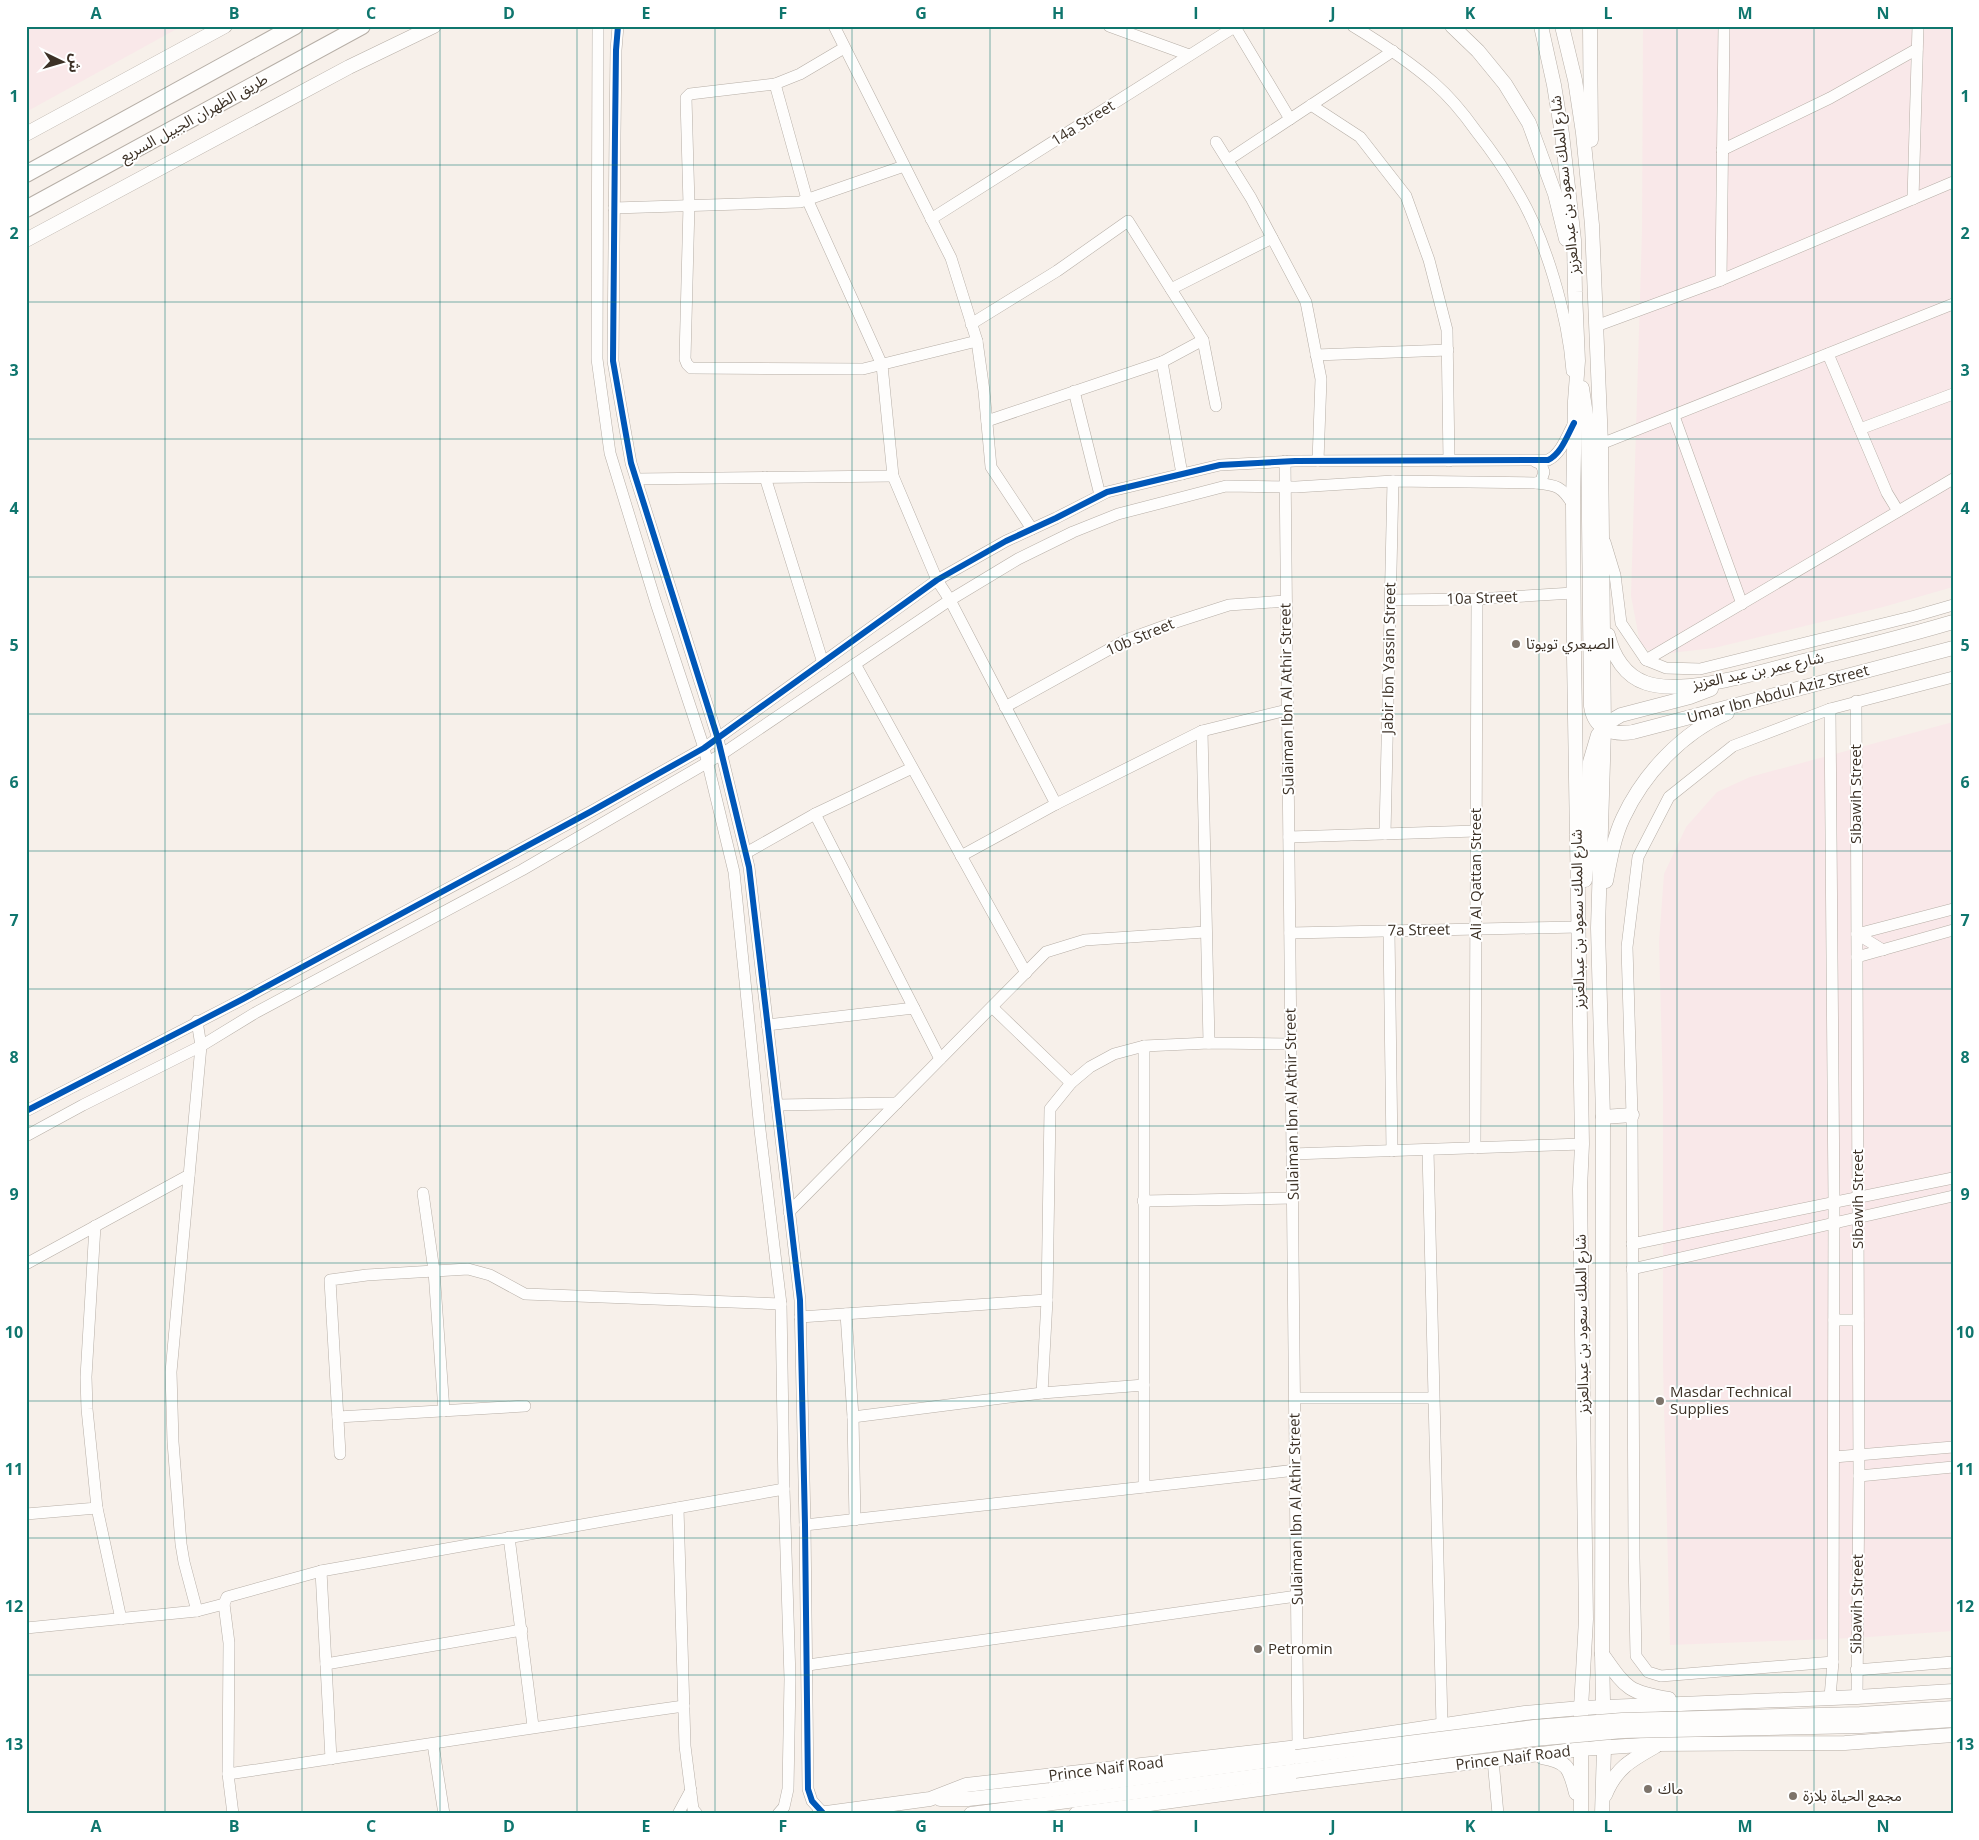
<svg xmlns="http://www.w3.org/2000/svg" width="1979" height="1840" font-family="'Open Sans','Noto Sans Arabic',sans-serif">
	<rect width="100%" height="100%" fill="#f7f0ea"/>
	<g fill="#f9e8e9">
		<polygon points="26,26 182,26 26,112"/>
		<polygon points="1643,26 1953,26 1953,587 1883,607 1714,648 1662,654 1648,650 1642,645 1639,638 1631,596 1642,231"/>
		<polygon points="1953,722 1953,1631 1855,1638 1670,1645 1663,1366 1663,1092 1659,942 1664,874 1686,827 1717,792 1750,777"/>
	</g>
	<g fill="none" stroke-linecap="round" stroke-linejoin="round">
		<g stroke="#b6aea6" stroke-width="12">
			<g id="minor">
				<polyline points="598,26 597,359 610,453 656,603 704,748 734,872 760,1130 781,1304 784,1489 790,1679 788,1789 784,1807 778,1814"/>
				<polyline points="618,26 616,50 615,134 613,361 631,463 718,739 749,867 800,1300 805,1525 808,1789 812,1801 823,1813"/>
				<polyline points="834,26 951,258 977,341 984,391 991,467 1032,529"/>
				<polyline points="1109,26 1189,55"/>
				<path d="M1353,26C1381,43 1409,61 1434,83C1450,97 1464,114 1476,131C1491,150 1505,170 1517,191C1546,239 1568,316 1572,371"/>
				<polyline points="1235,27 1290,119"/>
				<polyline points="844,48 800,74 775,84 690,94 686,98 689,205 685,359 687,364 691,368 863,369 977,341"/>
				<polyline points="775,84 807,199 882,365 893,476 937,580 950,600 1056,804"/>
				<polyline points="1311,105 1360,137 1406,196 1429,260 1447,330 1449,461"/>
				<polyline points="1216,142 1251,198 1306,302 1321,379 1318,461"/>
				<polyline points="1722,150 1830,98 1917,49"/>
				<polyline points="1228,160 1393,51"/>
				<polyline points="1913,199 1918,26"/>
				<polyline points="614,208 800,202 904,166"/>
				<polyline points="931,219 1236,26"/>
				<polyline points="1721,280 1724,26"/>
				<polyline points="1171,289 1272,238"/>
				<polyline points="971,324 1057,271 1128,221 1203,340 1216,406"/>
				<polyline points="1596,326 1721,280 1953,182"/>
				<polyline points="1828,354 1887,493 1898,511"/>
				<polyline points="1316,355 1448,350"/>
				<polyline points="1162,362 1182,474"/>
				<polyline points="1074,391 1100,495"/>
				<polyline points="1674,416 1742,604"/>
				<polyline points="987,421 1162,362 1203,340"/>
				<polyline points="1860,429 1953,394"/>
				<polyline points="1601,444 1953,304"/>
				<polyline points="1285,461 1298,1747"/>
				<polyline points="765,477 823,663"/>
				<polyline points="636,479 893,476"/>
				<polyline points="1536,483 1541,481 1544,472 1541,464 1536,462"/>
				<polyline points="1605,542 1615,575 1621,623 1646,660 1666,668 1700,669 1915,616 1953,605"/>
				<polyline points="1391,600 1477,599 1573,593"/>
				<polyline points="1646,660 1953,479"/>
				<polyline points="855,664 1026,973"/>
				<polyline points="1856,701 1859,1476 1857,1697"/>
				<polyline points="1005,707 1126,640 1170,624 1229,605 1286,601"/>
				<polyline points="1830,709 1834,1202 1833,1662 1830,1697"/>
				<polyline points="1202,731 1209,1043"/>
				<polyline points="815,814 940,1059"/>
				<polyline points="1385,834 1393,481"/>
				<polyline points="1289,837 1476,831"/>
				<polyline points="746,853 815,814 912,768"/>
				<polyline points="961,856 1056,804 1202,731 1287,710"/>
				<polyline points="1389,931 1392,1151"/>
				<polyline points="1290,933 1578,927"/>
				<polyline points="1857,934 1953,909"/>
				<polyline points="1857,934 1883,950"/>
				<polyline points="1857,957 1953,930"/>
				<polyline points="992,1007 1071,1083"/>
				<polyline points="767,1025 914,1008"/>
				<polyline points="777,1105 897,1103"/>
				<path d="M26,1111L243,999L590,812L704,748L937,580L1006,541L1056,518L1107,492L1220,465L1295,461L1548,460C1561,454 1567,436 1574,423"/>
				<path d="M26,1136L83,1105L201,1046L255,1013L522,870L722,754L950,600L1018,559L1073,532L1118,514L1226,486L1296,487L1393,481L1536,483C1556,485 1562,486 1573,505"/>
				<polyline points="1475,1148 1477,599"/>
				<polyline points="1428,1150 1442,1725"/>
				<polyline points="1292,1154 1582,1144"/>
				<polyline points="423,1193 434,1271 444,1411"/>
				<polyline points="1143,1201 1293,1198"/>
				<polyline points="789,1212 1046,952 1085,940 1205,932"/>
				<polyline points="1632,1244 1953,1178"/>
				<polyline points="26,1264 189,1175"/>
				<polyline points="1632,1269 1953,1196"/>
				<polyline points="846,1314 853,1417 855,1520"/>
				<polyline points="800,1317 1047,1300"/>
				<polyline points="1834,1320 1858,1320"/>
				<polyline points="1042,1393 1047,1300 1050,1109 1071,1083 1090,1067 1114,1054 1144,1046 1209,1043 1291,1044"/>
				<polyline points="1295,1398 1433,1398"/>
				<polyline points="338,1417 525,1406"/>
				<polyline points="853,1417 1042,1393 1144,1385"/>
				<polyline points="340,1454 330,1280 367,1275 468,1269 490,1275 525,1294 781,1304"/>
				<polyline points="1834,1457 1953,1447"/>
				<polyline points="1859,1476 1953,1467"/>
				<polyline points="1144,1487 1144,1046"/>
				<polyline points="97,1508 121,1619"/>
				<polyline points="678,1508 685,1746 693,1809 697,1814"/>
				<polyline points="26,1514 97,1508 87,1409 86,1377 95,1226"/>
				<polyline points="805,1525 1296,1470"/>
				<polyline points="509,1537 533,1726"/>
				<polyline points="321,1571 331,1759"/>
				<polyline points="197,1611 184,1562 181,1544 173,1442 171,1372 201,1046 197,1021"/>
				<polyline points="26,1628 197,1611 224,1604"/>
				<polyline points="1833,1662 1661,1676 1648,1672 1636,1656 1634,1558 1632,1115 1627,947 1638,857 1669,797 1733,746 1830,709 1953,677"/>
				<polyline points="326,1664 522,1630"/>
				<polyline points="808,1665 1297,1596"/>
				<polyline points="1856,1670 1953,1662"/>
				<polyline points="433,1744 444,1814"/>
				<polyline points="1493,1760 1498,1814"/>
				<path d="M228,1774C380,1752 532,1727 684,1706"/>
				<polyline points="233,1814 228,1774 229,1643 224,1604 227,1597 321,1571 784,1489"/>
				<polyline points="678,1814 691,1790"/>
			</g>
		</g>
		<g stroke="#b6aea6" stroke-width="15">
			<g id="major">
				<polyline points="1452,26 1478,51 1505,84 1529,123 1555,194 1566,239"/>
				<polyline points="1541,26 1554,85 1562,134 1574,240 1575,292 1578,361 1575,401 1573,505 1574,656 1582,1144 1580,1189 1586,1619 1581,1708 1581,1814"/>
				<polyline points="1562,26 1575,80 1583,133 1592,225 1601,444 1604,728 1598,928 1603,1117 1602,1653 1604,1749 1602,1814"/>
				<polyline points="1590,26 1591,140"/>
				<polyline points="26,134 225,26"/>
				<polyline points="26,240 349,67 434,26"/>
				<path d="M1582,388L1588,428L1591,706C1594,728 1612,736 1633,732L1953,648"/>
				<path d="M1608,635C1613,656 1625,676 1646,683C1683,696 1760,672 1799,662C1850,650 1902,637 1953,622"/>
				<polyline points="1585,880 1587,859 1590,762 1598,735 1609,722 1621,715 1690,697 1711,689"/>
				<path d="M1606,881C1610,860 1614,837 1623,818C1644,773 1682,733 1727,713"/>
				<polyline points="1603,1117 1632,1115"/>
				<path d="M1602,1654C1626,1688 1627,1692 1669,1699"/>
				<path d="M1542,1757C1568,1761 1570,1769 1576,1793"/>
				<path d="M1605,1795C1616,1768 1631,1760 1656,1746"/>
				<polyline points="940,1799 968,1799 1050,1790 1296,1757"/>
				<polyline points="819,1814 930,1799 966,1785 1298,1747 1525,1713 1581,1708 1857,1697 1953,1691"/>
				<polyline points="971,1814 1295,1771"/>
				<polyline points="1076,1814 1297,1784 1581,1749 1656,1744 1845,1743 1953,1735"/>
			</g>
		</g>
		<g stroke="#b6aea6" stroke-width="18">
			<g id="highway">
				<polyline points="26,174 295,26"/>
				<polyline points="26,209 362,26"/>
			</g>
		</g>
		<use href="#minor" stroke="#fefdfc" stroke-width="11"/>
		<use href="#major" stroke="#fefdfc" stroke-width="14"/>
		<use href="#highway" stroke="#fefdfc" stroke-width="16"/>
		<g stroke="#b6aea6" stroke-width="15" stroke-linecap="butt">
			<g id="major-bridge">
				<polyline points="1296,1757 1534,1727 1622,1720 1860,1714 1953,1708"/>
				<polyline points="1295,1771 1535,1739 1623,1731 1861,1726 1953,1720"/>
			</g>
		</g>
		<use href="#major-bridge" stroke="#fefdfc" stroke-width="14"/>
		<g stroke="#fff" stroke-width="9">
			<g id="cycleway">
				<polyline points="618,26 616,50 615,134 613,361 631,463 718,739 749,867 800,1300 805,1525 808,1789 812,1801 823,1813"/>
				<path d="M26,1111L243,999L590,812L704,748L937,580L1006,541L1056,518L1107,492L1220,465L1295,461L1548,460C1561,454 1567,436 1574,423"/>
			</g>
		</g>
		<use href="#cycleway" stroke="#0057b8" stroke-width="6"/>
	</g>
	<path fill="none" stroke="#0f766e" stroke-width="1" stroke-opacity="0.55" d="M165,26V1814M302,26V1814M440,26V1814M577,26V1814M715,26V1814M852,26V1814M990,26V1814M1127,26V1814M1264,26V1814M1402,26V1814M1539,26V1814M1677,26V1814M1814,26V1814M26,165H1953M26,302H1953M26,439H1953M26,577H1953M26,714H1953M26,851H1953M26,989H1953M26,1126H1953M26,1263H1953M26,1401H1953M26,1538H1953M26,1675H1953"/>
	<g fill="#7d746b" stroke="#fff" stroke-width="2">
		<circle cx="1516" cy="644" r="5"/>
		<circle cx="1660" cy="1401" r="5"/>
		<circle cx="1258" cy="1649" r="5"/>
		<circle cx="1648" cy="1789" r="5"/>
		<circle cx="1793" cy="1796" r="5"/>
	</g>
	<g text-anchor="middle" stroke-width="4" stroke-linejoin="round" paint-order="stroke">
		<g font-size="15" fill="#3c3126" stroke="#fff">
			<text transform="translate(194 118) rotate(-29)" y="5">طريق الظهران الجبيل السريع</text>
			<text transform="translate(1083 123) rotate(-32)" y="5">14a Street</text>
			<text transform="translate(1565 185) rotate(-96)" y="5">شارع الملك سعود بن عبدالعزيز</text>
			<text transform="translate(1482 598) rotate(-2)" y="5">10a Street</text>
			<text transform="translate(1140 637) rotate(-23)" y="5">10b Street</text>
			<text transform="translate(1389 658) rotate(-89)" y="5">Jabir Ibn Yassin Street</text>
			<text transform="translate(1758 671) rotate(-12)" y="5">شارع عمر بن عبد العزيز</text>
			<text transform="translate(1778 694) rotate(-15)" y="5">Umar Ibn Abdul Aziz Street</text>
			<text transform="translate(1287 699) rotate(-91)" y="5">Sulaiman Ibn Al Athir Street</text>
			<text transform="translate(1856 794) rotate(-90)" y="5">Sibawih Street</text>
			<text transform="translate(1476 874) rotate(-90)" y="5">Ali Al Qattan Street</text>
			<text transform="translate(1578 919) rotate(-91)" y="5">شارع الملك سعود بن عبدالعزيز</text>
			<text transform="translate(1419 930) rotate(-1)" y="5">7a Street</text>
			<text transform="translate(1292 1104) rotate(-91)" y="5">Sulaiman Ibn Al Athir Street</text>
			<text transform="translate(1858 1199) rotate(-90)" y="5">Sibawih Street</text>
			<text transform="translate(1582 1324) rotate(-91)" y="5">شارع الملك سعود بن عبدالعزيز</text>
			<text transform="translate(1296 1509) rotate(-91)" y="5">Sulaiman Ibn Al Athir Street</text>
			<text transform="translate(1857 1604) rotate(-89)" y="5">Sibawih Street</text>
			<text transform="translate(1513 1758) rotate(-7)" y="5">Prince Naif Road</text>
			<text transform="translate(1106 1769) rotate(-7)" y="5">Prince Naif Road</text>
		</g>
		<g font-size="15" fill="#3c3126" stroke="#fff" text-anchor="start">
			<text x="1526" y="649">الصيعري تويوتا</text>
			<text x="1670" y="1397">Masdar Technical<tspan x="1670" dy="17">Supplies</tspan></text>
			<text x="1268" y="1654">Petromin</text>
			<text x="1658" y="1794">ماك</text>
			<text x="1803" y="1801">مجمع الحياة بلازة</text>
		</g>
	</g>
	<rect width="1979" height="1840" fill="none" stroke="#ffffff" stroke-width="55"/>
	<g transform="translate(62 62) rotate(95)" stroke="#ffffff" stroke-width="4" paint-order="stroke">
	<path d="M0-4L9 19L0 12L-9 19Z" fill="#3c3126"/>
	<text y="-8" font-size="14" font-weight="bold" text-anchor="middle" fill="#3c3126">ش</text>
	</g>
	<rect x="28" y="28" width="1924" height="1784" fill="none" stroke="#0f766e" stroke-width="2"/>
	<g font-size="16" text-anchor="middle" font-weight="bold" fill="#0f766e">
		<text x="96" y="19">A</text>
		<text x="234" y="19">B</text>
		<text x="371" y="19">C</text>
		<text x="509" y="19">D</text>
		<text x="646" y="19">E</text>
		<text x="783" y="19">F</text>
		<text x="921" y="19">G</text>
		<text x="1058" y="19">H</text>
		<text x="1196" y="19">I</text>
		<text x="1333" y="19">J</text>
		<text x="1470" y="19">K</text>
		<text x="1608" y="19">L</text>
		<text x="1745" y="19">M</text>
		<text x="1883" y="19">N</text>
		<text x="14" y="102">1</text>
		<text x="1965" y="102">1</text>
		<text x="14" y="239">2</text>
		<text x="1965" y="239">2</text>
		<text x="14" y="376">3</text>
		<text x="1965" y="376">3</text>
		<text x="14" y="514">4</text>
		<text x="1965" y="514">4</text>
		<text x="14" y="651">5</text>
		<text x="1965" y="651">5</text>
		<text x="14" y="788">6</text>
		<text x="1965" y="788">6</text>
		<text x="14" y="926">7</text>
		<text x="1965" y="926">7</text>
		<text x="14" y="1063">8</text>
		<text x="1965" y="1063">8</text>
		<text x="14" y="1200">9</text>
		<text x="1965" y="1200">9</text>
		<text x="14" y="1338">10</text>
		<text x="1965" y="1338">10</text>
		<text x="14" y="1475">11</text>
		<text x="1965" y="1475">11</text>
		<text x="14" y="1612">12</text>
		<text x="1965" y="1612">12</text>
		<text x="14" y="1750">13</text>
		<text x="1965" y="1750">13</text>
		<text x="96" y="1832">A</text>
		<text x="234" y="1832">B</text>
		<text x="371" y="1832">C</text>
		<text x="509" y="1832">D</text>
		<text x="646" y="1832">E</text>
		<text x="783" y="1832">F</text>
		<text x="921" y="1832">G</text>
		<text x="1058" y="1832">H</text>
		<text x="1196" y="1832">I</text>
		<text x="1333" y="1832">J</text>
		<text x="1470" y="1832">K</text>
		<text x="1608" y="1832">L</text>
		<text x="1745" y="1832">M</text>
		<text x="1883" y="1832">N</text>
	</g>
</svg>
